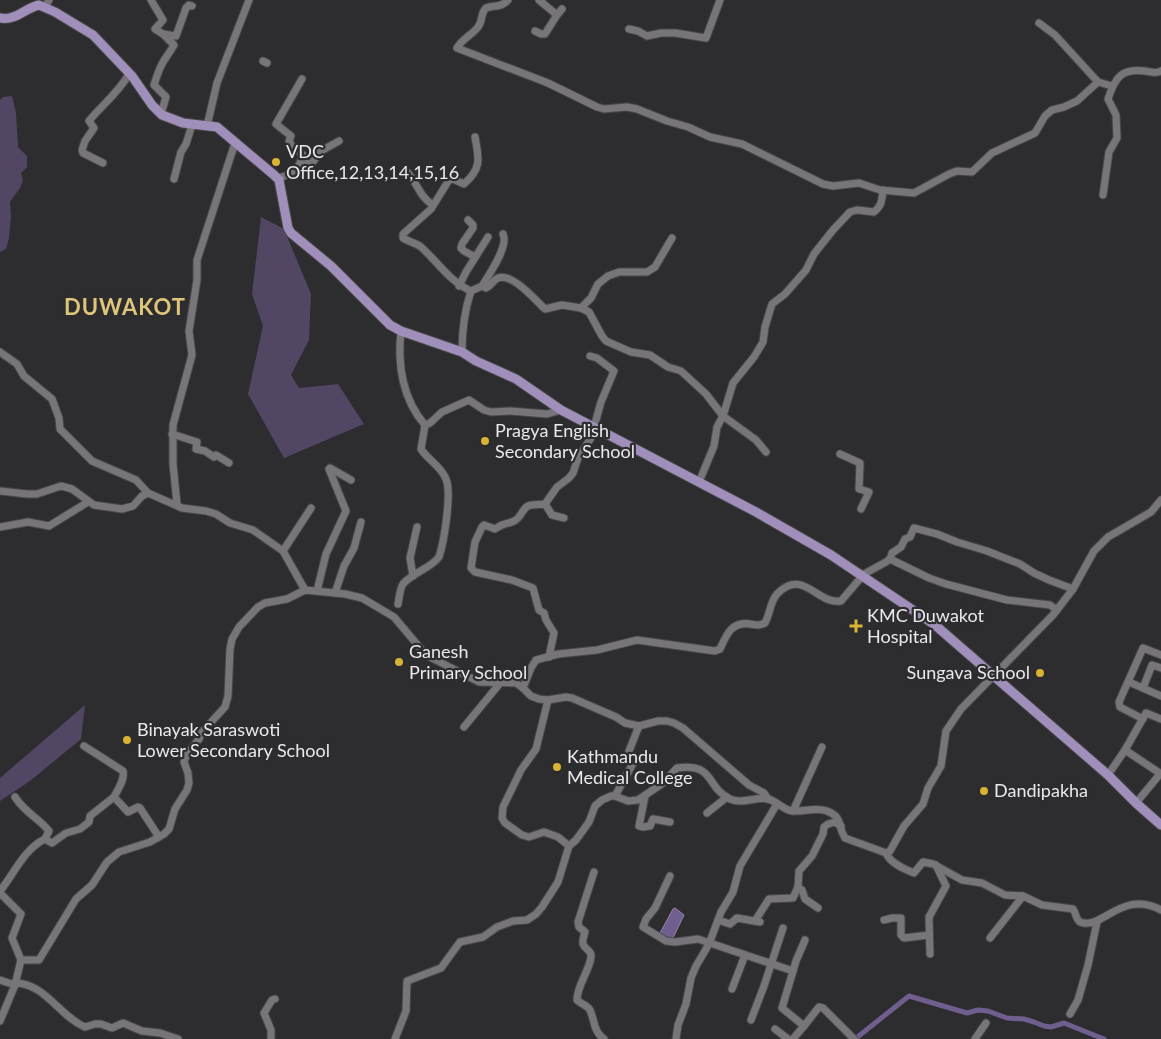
<svg xmlns="http://www.w3.org/2000/svg" width="1161" height="1039" font-family="Lato,sans-serif">
	<rect width="100%" height="100%" fill="#2d2c2f"/>
	<g fill="#524665">
		<polygon points="12,96 16,113 18,147 27,156 27,167 21,173 23,181 20,188 10,202 11,217 9,238 6,249 0,252 0,100 3,97"/>
		<polygon points="261,217 284,229 311,294 309,340 291,375 299,388 338,384 364,424 284,458 248,394 263,326 252,294"/>
		<polygon points="85,705 81,739 30,781 0,801 0,778"/>
	</g>
	<polygon fill="#705e8e" stroke="#9487aa" points="675,908 684,915 672,940 660,935 660,933 673,909"/>
	<g fill="none" stroke-linecap="round" stroke-linejoin="round">
		<polyline stroke="#705e8e" stroke-width="5" points="855,1039 909,996 967,1013 978,1010 988,1011 1007,1018 1024,1019 1034,1022 1044,1026 1051,1027 1064,1023 1104,1039"/>
		<g stroke="#48484a" stroke-width="9">
			<g id="minor">
				<polyline points="151,0 163,20 155,29 163,34"/>
				<path d="M508,0C501,8 494,5 486,8C480,14 483,21 478,27C472,35 462,39 457,48L548,83L597,107L604,109L627,107L637,109L667,121L688,127L710,137L742,144L823,184L833,186L859,183L880,190L914,193L949,174L957,171L972,172L992,153L1035,133L1045,116L1052,110L1064,107L1077,101L1098,82"/>
				<polyline points="539,0 557,15 562,9"/>
				<polyline points="45,7 49,0"/>
				<polyline points="1039,23 1055,35 1098,82 1112,86"/>
				<polyline points="629,29 638,31 647,36 661,33 675,33 706,38 720,0"/>
				<polyline points="535,31 541,34 545,34 557,15"/>
				<polyline points="263,61 267,63"/>
				<path d="M161,114L166,97L154,85C156,79 158,72 161,66C165,57 170,53 174,45L163,34L176,36L186,8L189,5L192,6"/>
				<polyline points="207,126 217,83 249,0"/>
				<polyline points="302,160 307,164 312,163 321,151 339,141"/>
				<path d="M103,163L83,153L82,150L85,141L94,128L89,121C102,105 119,92 129,74"/>
				<path d="M408,173C418,185 420,197 433,205"/>
				<path d="M277,178C290,176 300,168 303,155L292,146L289,141L291,136L276,124L302,79"/>
				<polyline points="174,179 181,152 186,144 192,125"/>
				<path d="M1103,195L1109,152L1117,138L1116,115L1108,99C1115,77 1122,68 1145,71C1151,72 1156,74 1161,71"/>
				<polyline points="468,220 473,225 473,228 462,244 461,248 464,251 475,257"/>
				<polyline points="459,286 466,272 488,237"/>
				<path d="M482,286C489,275 509,246 503,234"/>
				<path d="M471,291C450,282 438,262 421,247C416,243 409,242 403,238V234L431,209L449,180L453,179L464,184C482,168 479,159 475,137"/>
				<polyline points="581,308 591,298 598,284 608,276 619,272 647,272 655,267 672,238"/>
				<path d="M401,331C397,365 403,400 425,425"/>
				<polyline points="0,352 17,364 24,376 52,399 59,418 60,429 92,461 136,480 148,493"/>
				<path d="M462,352C462,331 464,312 471,291L482,286L486,288C491,286 493,280 498,278C512,272 536,301 545,309L562,305L581,308L589,312L602,336L606,341L631,352L650,355L668,367L681,371L706,394L723,416L756,440L766,452"/>
				<polyline points="172,434 197,442 196,449 205,451 214,457 216,455 229,463"/>
				<polyline points="840,454 860,463 859,489 869,492 861,509"/>
				<path d="M699,482L714,446L717,427L723,416L733,383L754,357L763,342L765,327L772,304L785,294L806,270L814,254L833,230L850,212L857,210L874,212C882,206 882,199 883,190"/>
				<polyline points="0,491 27,494 37,494 61,486 72,489 94,505 122,509 133,506 142,496 148,493 182,508 206,511 216,514 230,523 253,530 283,551 305,590"/>
				<polyline points="177,504 173,464 173,425 192,355 189,331 197,280 197,260 235,143"/>
				<polyline points="545,504 552,515 564,518"/>
				<polyline points="0,527 28,522 49,526 88,502"/>
				<polyline points="283,551 311,508"/>
				<polyline points="890,559 929,578 946,584 1007,600 1050,605 1057,610"/>
				<polyline points="413,576 410,558 417,527"/>
				<polyline points="305,590 345,594 362,598 394,617 426,655 479,682 516,683 523,688 531,696 539,699 548,700 566,697 572,698 616,717 625,723 639,726 658,721 667,721 674,723 683,728 749,785 764,793 768,799"/>
				<polyline points="317,591 326,554 346,511 329,469 330,468 351,480"/>
				<polyline points="335,593 344,566 354,548 361,522"/>
				<path d="M398,604C399,599 400,588 403,584C413,572 430,569 439,557C444,542 452,493 446,479C441,466 428,460 421,449L425,425L430,423L442,412L469,400L484,410L491,412L510,411L547,414L561,410"/>
				<path d="M549,657L554,633L546,620L544,613L539,610L533,588L512,580L475,572L471,568L475,542L482,527L484,525L495,529C504,522 506,525 514,521C521,518 522,509 528,506C533,504 540,505 545,504L557,487L569,478L573,473L578,458L591,438L601,402L614,371L597,358L590,356"/>
				<polyline points="1129,682 1161,696"/>
				<path d="M523,688L531,668L536,660L558,654L597,650L637,640L715,651L720,649C726,636 731,621 750,624C756,625 759,626 765,623C770,614 770,602 777,594C803,567 817,605 841,601L864,574L886,562L890,559L892,553L901,547L905,539L910,537L914,528L937,534L957,542L987,551L1020,564L1034,573L1049,580L1073,589"/>
				<polyline points="1143,688 1152,665 1161,668"/>
				<polyline points="548,700 536,749 521,770 503,807 502,818 505,823 522,835 529,837 544,832 558,837 569,846"/>
				<polyline points="1143,719 1120,707 1119,702 1143,648 1161,655"/>
				<polyline points="464,727 501,682"/>
				<path d="M84,746L123,771C125,780 118,789 114,797L128,812L138,807L140,808L159,837"/>
				<polyline points="1125,750 1161,774"/>
				<polyline points="1108,775 1125,750 1146,713 1161,719"/>
				<polyline points="615,796 636,758 630,755 629,751 639,726"/>
				<polyline points="645,796 639,826 643,827 650,826 653,819 670,822"/>
				<path d="M15,797C26,814 38,817 49,831L45,839"/>
				<polyline points="1136,803 1160,774"/>
				<polyline points="793,811 822,747"/>
				<polyline points="707,813 727,797"/>
				<path d="M886,853C890,863 904,869 914,873L923,862L933,864L962,880L982,883L1005,895L1023,896L1042,905L1073,909C1076,913 1076,920 1080,922C1102,931 1121,889 1161,910"/>
				<path d="M594,872L578,922L579,927L585,932C584,936 582,941 583,944C585,950 592,950 591,957C589,972 577,985 577,1000C581,1004 587,1005 590,1010C595,1021 593,1031 604,1039"/>
				<polyline points="670,876 655,908 646,919 643,927 666,941 675,942 698,939 793,971"/>
				<polyline points="798,887 802,890 805,899 818,908"/>
				<path d="M0,891C14,874 24,849 45,839L52,843L66,833L80,829L89,822L90,816L114,797"/>
				<polyline points="0,893 21,914 12,938 21,960"/>
				<polyline points="718,920 730,924 737,918 760,922"/>
				<polyline points="884,920 892,918 901,918 901,935 904,938 929,935"/>
				<polyline points="755,921 769,899 793,898 798,887 799,871 812,856 823,834 824,827 828,824 835,822 841,826"/>
				<polyline points="990,938 1023,896"/>
				<polyline points="805,940 796,961 782,1008 804,1026 819,1007 823,1008 854,1039"/>
				<polyline points="930,954 929,917 946,886 936,865"/>
				<polyline points="21,960 39,960 76,899 92,885 107,862 119,852 150,842 164,834 169,829 175,809 187,790 189,783 188,773 184,762 186,756 199,739 202,732 225,707 228,696 230,649 232,639 239,627 258,607 265,603 287,599 305,590"/>
				<polyline points="0,980 15,985"/>
				<path d="M15,983C45,983 60,1017 85,1027L95,1024H101L112,1028L123,1023L142,1031L160,1033L178,1039"/>
				<polyline points="732,989 745,955"/>
				<polyline points="1070,1014 1078,1000 1088,965 1097,922"/>
				<polyline points="751,1020 764,986 783,928"/>
				<polyline points="0,1021 15,985 21,960"/>
				<polyline points="775,1029 788,1039"/>
				<polyline points="271,1039 271,1030 264,1013 272,1000 275,999"/>
				<path d="M395,1039L406,1011L407,981L441,968L460,942L483,937L497,927L513,921L527,920L536,914L542,907L558,882L569,846L576,840L589,822L595,806L602,800L611,796H615L628,801L638,800L663,783L677,768C716,763 705,787 730,799C742,805 756,796 768,799C777,801 783,810 792,811C804,812 815,807 827,811C844,818 837,826 845,838L886,853L890,851L904,826L923,804L928,788L941,766L946,731L961,709L1053,615L1073,589L1094,551L1108,537L1151,512L1161,500"/>
				<polyline points="676,1039 678,1025 686,1004 691,978 696,966 709,944 721,912 733,892 740,866 777,804"/>
				<polyline points="793,1039 804,1026"/>
				<polyline points="975,1039 986,1023"/>
			</g>
		</g>
		<g stroke="#48484a" stroke-width="11">
			<path id="major" d="M0,18C16,21 25,8 39,5L55,12L93,35L132,76L152,105L162,115L183,123L217,127L274,175L279,180L288,228L291,233L331,266L390,325L401,331L462,352L476,361L516,379L561,410L756,512L831,555L935,625L1108,775L1136,803L1161,825"/>
		</g>
		<use href="#minor" stroke="#777579" stroke-width="7"/>
		<use href="#major" stroke="#a08fba" stroke-width="9"/>
	</g>
	<g fill="#d9b334" stroke="#2d2c2f" stroke-width="2">
		<circle cx="276" cy="162" r="5"/>
		<circle cx="485" cy="441" r="5"/>
		<path d="M853.5 618.5h5v5h5v5h-5v5h-5v-5h-5v-5h5z"/>
		<circle cx="399" cy="662" r="5"/>
		<circle cx="1040" cy="673" r="5"/>
		<circle cx="127" cy="740" r="5"/>
		<circle cx="557" cy="767" r="5"/>
		<circle cx="984" cy="791" r="5"/>
	</g>
	<g text-anchor="middle" stroke-width="4.5" stroke-linejoin="round" paint-order="stroke">
		<g font-size="18" fill="#e9e8ea" stroke="#2d2c2f" text-anchor="start">
			<text x="286" y="158">VDC<tspan x="286" dy="21">Office,12,13,14,15,16</tspan></text>
			<text x="495" y="437">Pragya English<tspan x="495" dy="21">Secondary School</tspan></text>
			<text x="867" y="622">KMC Duwakot<tspan x="867" dy="21">Hospital</tspan></text>
			<text x="409" y="658">Ganesh<tspan x="409" dy="21">Primary School</tspan></text>
			<text x="1030" y="679" text-anchor="end">Sungava School</text>
			<text x="137" y="736">Binayak Saraswoti<tspan x="137" dy="21">Lower Secondary School</tspan></text>
			<text x="567" y="763">Kathmandu<tspan x="567" dy="21">Medical College</tspan></text>
			<text x="994" y="797">Dandipakha</text>
		</g>
		<g font-size="22" font-weight="bold" letter-spacing="1" fill="#dec579" stroke="#2d2c2f">
			<text x="125" y="315">DUWAKOT</text>
		</g>
	</g>
</svg>
